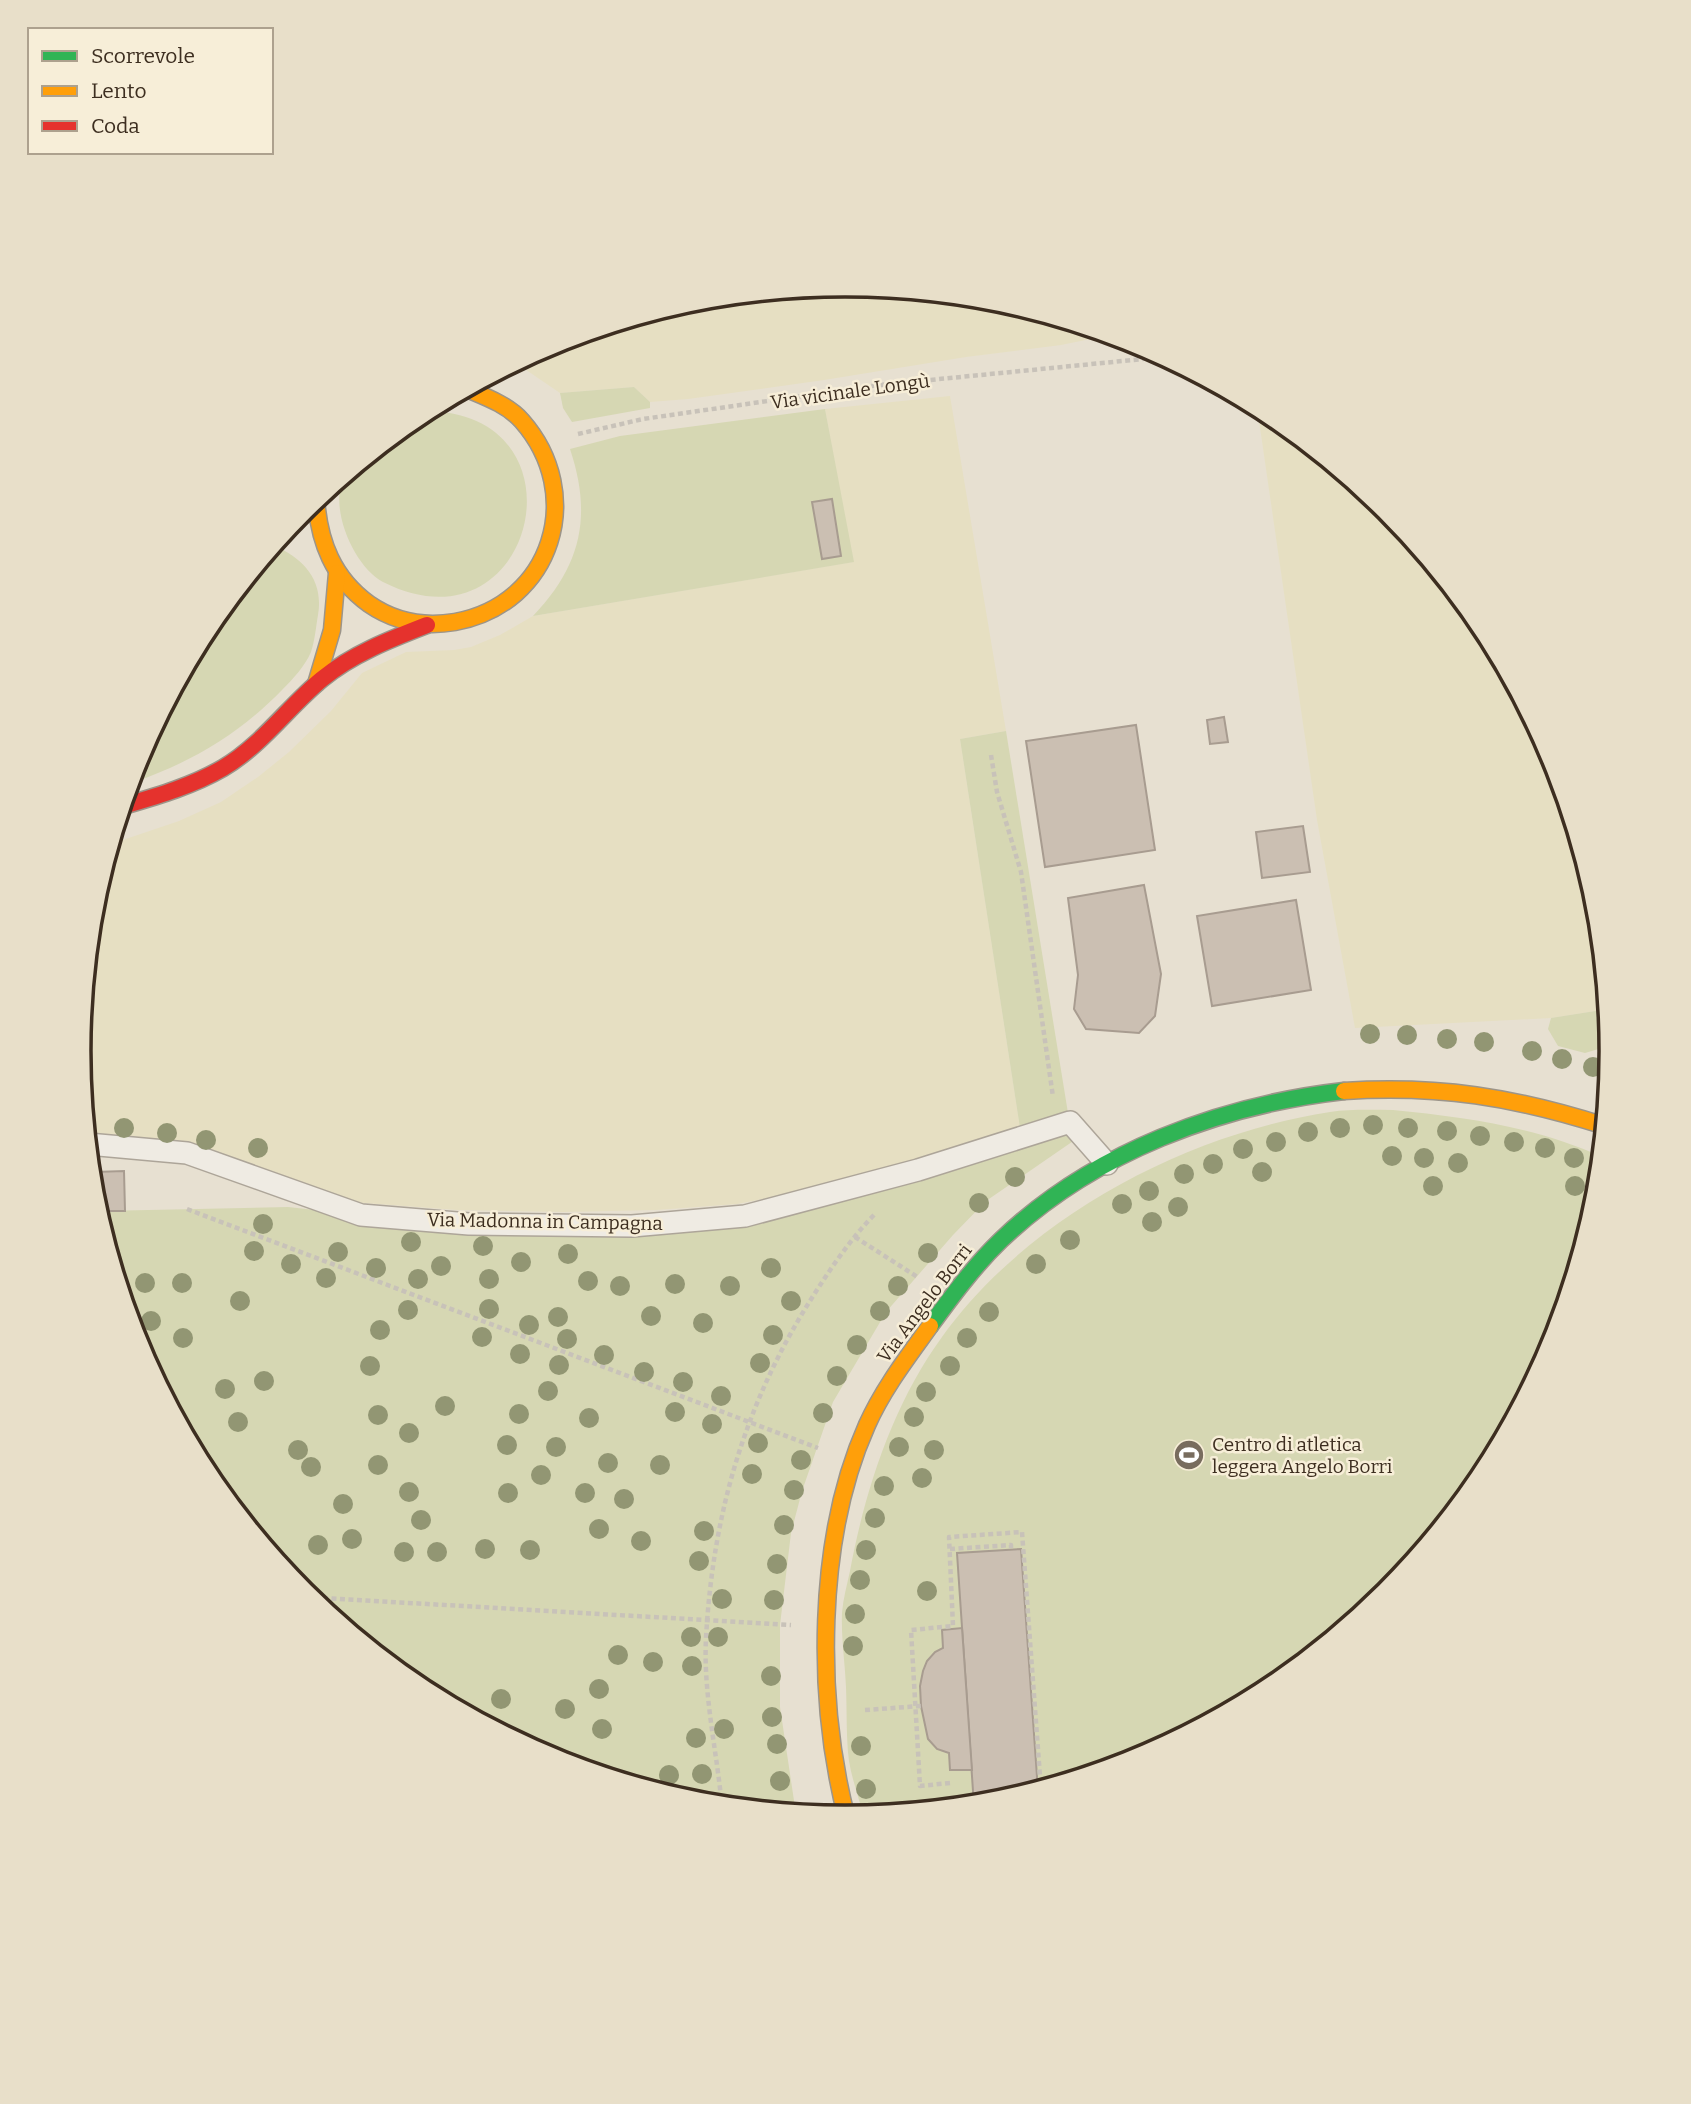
<svg xmlns="http://www.w3.org/2000/svg" width="1691" height="2104" font-family="Bitter,serif">
	<rect width="100%" height="100%" fill="#e7e0d1"/>
	<g fill="#e6dfc2">
		<polygon points="846,285 995,300 1110,335 1061,345 966,357 824,380 688,399 650,402 634,387 560,393 516,363 552,343 696,300"/>
		<polygon points="950,396 1006,731 960,739 1020,1128 835,1185 737,1204 656,1210 564,1212 457,1210 338,1201 87,1137 79,1052 94,902 111,844 179,821 221,802 258,777 289,752 331,711 362,673 406,652 454,650 471,647 500,635 533,616 853,562 825,409"/>
		<polygon points="1257,407 1272,415 1388,510 1483,626 1554,759 1598,903 1608,1009 1551,1018 1355,1028 1317,820"/>
	</g>
	<g fill="#d6d7b3" fill-rule="evenodd">
		<polygon points="634,387 650,402 650,408 572,422 563,408 560,393"/>
		<path d="M825,409L854,562L533,616C582,565 592,515 570,449L620,436ZM832,499L841,555L822,559L812,502Z"/>
		<path d="M425,411C593,411 535,659 383,582C354,567 326,504 346,474C350,469 358,465 363,461C383,445 403,423 425,411Z"/>
		<path d="M274,546C304,558 324,581 318,615C316,626 315,640 311,652C305,666 293,679 282,690C237,736 190,763 129,784L137,758L208,626Z"/>
		<polygon points="1006,731 1068,1113 1020,1128 960,739"/>
		<polygon points="1608,1009 1612,1045 1585,1053 1558,1046 1548,1029 1551,1018"/>
		<path d="M1393,1110C1465,1117 1536,1127 1602,1157L1597,1202L1554,1346L1483,1478L1387,1594L1271,1690L1139,1761L995,1804L864,1817C859,1799 852,1779 849,1761C846,1737 847,1711 846,1687C845,1663 841,1637 842,1613C843,1599 847,1585 850,1571C865,1490 893,1404 942,1337C1028,1217 1186,1134 1330,1112C1350,1109 1372,1110 1393,1110Z"/>
		<polygon points="1056,1127 1082,1135 986,1201 953,1235 886,1312 833,1402 802,1491 791,1533 780,1625 780,1707 796,1814 696,1804 552,1760 419,1689 303,1594 208,1478 137,1345 98,1218 101,1211 288,1207 361,1215 745,1216"/>
	</g>
	<g fill="#cbbfb2" stroke="#a89c90" stroke-width="2">
		<polygon points="832,499 841,556 822,559 812,502"/>
		<polygon points="1224,717 1228,742 1210,744 1207,720"/>
		<polygon points="1136,725 1155,850 1045,867 1026,741"/>
		<polygon points="1303,826 1310,872 1262,878 1256,832"/>
		<polygon points="1144,885 1161,974 1155,1016 1139,1033 1086,1029 1074,1009 1078,975 1068,898"/>
		<polygon points="1296,900 1311,990 1212,1006 1197,916"/>
		<polygon points="90,1167 95,1167 95,1172 124,1171 125,1211 101,1211 101,1218 98,1218 93,1201"/>
		<polygon points="1021,1549 1038,1791 995,1804 974,1806 957,1553"/>
		<polygon points="962,1628 972,1770 950,1770 949,1753 937,1749 928,1739 921,1706 920,1686 923,1671 927,1661 935,1652 943,1648 942,1630"/>
	</g>
	<g fill="none" stroke-linecap="round" stroke-linejoin="round">
		<g stroke="#ada599" stroke-width="24">
			<polyline id="lane" points="88,1144 187,1153 361,1215 469,1224 632,1226 745,1216 918,1170 1070,1122 1107,1164"/>
		</g>
		<g stroke="#9c958a" stroke-width="19">
			<path id="fast" d="M930,1326C952,1296 974,1266 1001,1240C1093,1152 1221,1105 1344,1091"/>
		</g>
		<g stroke="#9c958a" stroke-width="19">
			<g id="slow">
				<path d="M316,499C319,542 333,578 369,604C395,622 425,627 455,622C553,604 586,494 522,421C508,405 486,397 467,389"/>
				<polyline points="316,684 332,630 337,573"/>
				<path d="M1344,1091C1439,1085 1514,1097 1605,1126"/>
				<path d="M847,1819C816,1700 816,1539 867,1425C883,1389 907,1358 930,1326"/>
			</g>
		</g>
		<g stroke="#9c958a" stroke-width="19">
			<path id="jam" d="M123,806C157,796 192,786 223,768C262,745 288,707 322,679C352,654 391,639 427,625"/>
		</g>
		<g stroke="#c8c2b9" stroke-width="4.5" stroke-dasharray="5 3.5" stroke-linecap="butt">
			<polyline points="578,434 643,419 879,385 1163,357"/>
			<polyline points="991,755 997,792 1021,872 1053,1097"/>
			<polyline points="187,1209 818,1448"/>
			<polyline points="855,1237 919,1278"/>
			<polyline points="950,1549 1011,1545 1011,1549"/>
			<polyline points="306,1597 791,1625"/>
			<polyline points="865,1710 921,1706"/>
			<polyline points="950,1783 920,1786 911,1630 953,1626 949,1537 1022,1532 1041,1790"/>
			<path d="M722,1807C717,1752 703,1693 706,1638C713,1511 746,1400 815,1293C833,1265 852,1237 876,1213"/>
			<polyline points="790,1813 807,1810"/>
		</g>
		<use href="#lane" stroke="#efebe3" stroke-width="21"/>
		<use href="#fast" stroke="#30b455" stroke-width="16"/>
		<use href="#slow" stroke="#ff9f0a" stroke-width="16"/>
		<use href="#jam" stroke="#e5322d" stroke-width="16"/>
	</g>
	<g fill="#929673">
		<circle cx="1370" cy="1034" r="10"/>
		<circle cx="1407" cy="1035" r="10"/>
		<circle cx="1447" cy="1039" r="10"/>
		<circle cx="1484" cy="1042" r="10"/>
		<circle cx="1532" cy="1051" r="10"/>
		<circle cx="1562" cy="1059" r="10"/>
		<circle cx="1593" cy="1067" r="10"/>
		<circle cx="1373" cy="1125" r="10"/>
		<circle cx="124" cy="1128" r="10"/>
		<circle cx="1340" cy="1128" r="10"/>
		<circle cx="1408" cy="1128" r="10"/>
		<circle cx="1447" cy="1131" r="10"/>
		<circle cx="1308" cy="1132" r="10"/>
		<circle cx="167" cy="1133" r="10"/>
		<circle cx="1480" cy="1136" r="10"/>
		<circle cx="206" cy="1140" r="10"/>
		<circle cx="1276" cy="1142" r="10"/>
		<circle cx="1514" cy="1142" r="10"/>
		<circle cx="258" cy="1148" r="10"/>
		<circle cx="1545" cy="1148" r="10"/>
		<circle cx="1243" cy="1149" r="10"/>
		<circle cx="1392" cy="1156" r="10"/>
		<circle cx="1424" cy="1158" r="10"/>
		<circle cx="1574" cy="1158" r="10"/>
		<circle cx="1458" cy="1163" r="10"/>
		<circle cx="1213" cy="1164" r="10"/>
		<circle cx="1262" cy="1172" r="10"/>
		<circle cx="1184" cy="1174" r="10"/>
		<circle cx="1015" cy="1177" r="10"/>
		<circle cx="1433" cy="1186" r="10"/>
		<circle cx="1575" cy="1186" r="10"/>
		<circle cx="1149" cy="1191" r="10"/>
		<circle cx="979" cy="1203" r="10"/>
		<circle cx="1122" cy="1204" r="10"/>
		<circle cx="1178" cy="1207" r="10"/>
		<circle cx="1152" cy="1222" r="10"/>
		<circle cx="263" cy="1224" r="10"/>
		<circle cx="1070" cy="1240" r="10"/>
		<circle cx="411" cy="1242" r="10"/>
		<circle cx="483" cy="1246" r="10"/>
		<circle cx="254" cy="1251" r="10"/>
		<circle cx="338" cy="1252" r="10"/>
		<circle cx="928" cy="1253" r="10"/>
		<circle cx="568" cy="1254" r="10"/>
		<circle cx="521" cy="1262" r="10"/>
		<circle cx="291" cy="1264" r="10"/>
		<circle cx="1036" cy="1264" r="10"/>
		<circle cx="441" cy="1266" r="10"/>
		<circle cx="376" cy="1268" r="10"/>
		<circle cx="771" cy="1268" r="10"/>
		<circle cx="326" cy="1278" r="10"/>
		<circle cx="418" cy="1279" r="10"/>
		<circle cx="489" cy="1279" r="10"/>
		<circle cx="588" cy="1281" r="10"/>
		<circle cx="145" cy="1283" r="10"/>
		<circle cx="182" cy="1283" r="10"/>
		<circle cx="675" cy="1284" r="10"/>
		<circle cx="620" cy="1286" r="10"/>
		<circle cx="730" cy="1286" r="10"/>
		<circle cx="898" cy="1286" r="10"/>
		<circle cx="240" cy="1301" r="10"/>
		<circle cx="791" cy="1301" r="10"/>
		<circle cx="489" cy="1309" r="10"/>
		<circle cx="408" cy="1310" r="10"/>
		<circle cx="880" cy="1311" r="10"/>
		<circle cx="989" cy="1312" r="10"/>
		<circle cx="651" cy="1316" r="10"/>
		<circle cx="558" cy="1317" r="10"/>
		<circle cx="151" cy="1321" r="10"/>
		<circle cx="703" cy="1323" r="10"/>
		<circle cx="529" cy="1325" r="10"/>
		<circle cx="380" cy="1330" r="10"/>
		<circle cx="773" cy="1335" r="10"/>
		<circle cx="482" cy="1337" r="10"/>
		<circle cx="183" cy="1338" r="10"/>
		<circle cx="967" cy="1338" r="10"/>
		<circle cx="567" cy="1339" r="10"/>
		<circle cx="857" cy="1345" r="10"/>
		<circle cx="520" cy="1354" r="10"/>
		<circle cx="604" cy="1355" r="10"/>
		<circle cx="760" cy="1363" r="10"/>
		<circle cx="559" cy="1365" r="10"/>
		<circle cx="370" cy="1366" r="10"/>
		<circle cx="950" cy="1366" r="10"/>
		<circle cx="644" cy="1372" r="10"/>
		<circle cx="837" cy="1376" r="10"/>
		<circle cx="264" cy="1381" r="10"/>
		<circle cx="683" cy="1382" r="10"/>
		<circle cx="225" cy="1389" r="10"/>
		<circle cx="548" cy="1391" r="10"/>
		<circle cx="926" cy="1392" r="10"/>
		<circle cx="721" cy="1396" r="10"/>
		<circle cx="445" cy="1406" r="10"/>
		<circle cx="675" cy="1412" r="10"/>
		<circle cx="823" cy="1413" r="10"/>
		<circle cx="519" cy="1414" r="10"/>
		<circle cx="378" cy="1415" r="10"/>
		<circle cx="914" cy="1417" r="10"/>
		<circle cx="589" cy="1418" r="10"/>
		<circle cx="238" cy="1422" r="10"/>
		<circle cx="712" cy="1424" r="10"/>
		<circle cx="409" cy="1433" r="10"/>
		<circle cx="758" cy="1443" r="10"/>
		<circle cx="507" cy="1445" r="10"/>
		<circle cx="556" cy="1447" r="10"/>
		<circle cx="899" cy="1447" r="10"/>
		<circle cx="298" cy="1450" r="10"/>
		<circle cx="934" cy="1450" r="10"/>
		<circle cx="801" cy="1460" r="10"/>
		<circle cx="608" cy="1463" r="10"/>
		<circle cx="378" cy="1465" r="10"/>
		<circle cx="660" cy="1465" r="10"/>
		<circle cx="311" cy="1467" r="10"/>
		<circle cx="752" cy="1474" r="10"/>
		<circle cx="541" cy="1475" r="10"/>
		<circle cx="922" cy="1478" r="10"/>
		<circle cx="884" cy="1486" r="10"/>
		<circle cx="794" cy="1490" r="10"/>
		<circle cx="409" cy="1492" r="10"/>
		<circle cx="508" cy="1493" r="10"/>
		<circle cx="585" cy="1493" r="10"/>
		<circle cx="624" cy="1499" r="10"/>
		<circle cx="343" cy="1504" r="10"/>
		<circle cx="875" cy="1518" r="10"/>
		<circle cx="421" cy="1520" r="10"/>
		<circle cx="784" cy="1525" r="10"/>
		<circle cx="599" cy="1529" r="10"/>
		<circle cx="704" cy="1531" r="10"/>
		<circle cx="352" cy="1539" r="10"/>
		<circle cx="641" cy="1541" r="10"/>
		<circle cx="318" cy="1545" r="10"/>
		<circle cx="485" cy="1549" r="10"/>
		<circle cx="530" cy="1550" r="10"/>
		<circle cx="866" cy="1550" r="10"/>
		<circle cx="404" cy="1552" r="10"/>
		<circle cx="437" cy="1552" r="10"/>
		<circle cx="699" cy="1561" r="10"/>
		<circle cx="777" cy="1564" r="10"/>
		<circle cx="860" cy="1580" r="10"/>
		<circle cx="927" cy="1591" r="10"/>
		<circle cx="722" cy="1599" r="10"/>
		<circle cx="774" cy="1600" r="10"/>
		<circle cx="855" cy="1614" r="10"/>
		<circle cx="691" cy="1637" r="10"/>
		<circle cx="718" cy="1637" r="10"/>
		<circle cx="853" cy="1646" r="10"/>
		<circle cx="618" cy="1655" r="10"/>
		<circle cx="653" cy="1662" r="10"/>
		<circle cx="692" cy="1666" r="10"/>
		<circle cx="771" cy="1676" r="10"/>
		<circle cx="599" cy="1689" r="10"/>
		<circle cx="501" cy="1699" r="10"/>
		<circle cx="565" cy="1709" r="10"/>
		<circle cx="772" cy="1717" r="10"/>
		<circle cx="602" cy="1729" r="10"/>
		<circle cx="724" cy="1729" r="10"/>
		<circle cx="696" cy="1738" r="10"/>
		<circle cx="777" cy="1744" r="10"/>
		<circle cx="861" cy="1746" r="10"/>
		<circle cx="702" cy="1774" r="10"/>
		<circle cx="669" cy="1775" r="10"/>
		<circle cx="780" cy="1781" r="10"/>
		<circle cx="866" cy="1789" r="10"/>
	</g>
	<defs>
		<g id="stadium-disc" transform="scale(1.575)"><circle r="9.5" fill="#786c5e" stroke="#f7eed8"/><path d="M0-5a6.5 5 0 1 0 0 10a6.5 5 0 1 0 0-10ZM-3.5-1.8h7v3.6h-7Z" fill="#fff"/></g>
	</defs>
	<g fill-rule="evenodd">
		<use href="#stadium-disc" x="1189" y="1455"/>
	</g>
	<g text-anchor="middle" stroke-width="5" stroke-linejoin="round" paint-order="stroke">
		<g font-size="19" fill="#3d2e20" stroke="#f7eed8">
			<text transform="translate(850 391) rotate(-8)" y="7">Via vicinale Longù</text>
			<text transform="translate(545 1221) rotate(1)" y="7">Via Madonna in Campagna</text>
			<text transform="translate(924 1303) rotate(-53)" y="7">Via Angelo Borri</text>
		</g>
		<g font-size="19" fill="#3d2e20" stroke="#f7eed8" text-anchor="start">
			<text x="1212" y="1451">Centro di atletica<tspan x="1212" dy="22">leggera Angelo Borri</tspan></text>
		</g>
	</g>
	<path d="M0 0H1691V2104H0ZM91 1051a754 754 0 1 1 1508 0a754 754 0 1 1-1508 0Z" fill="#e8dfc9" fill-rule="evenodd"/>
	<path fill="none" stroke="#3d2e20" stroke-width="3.5" d="M91 1051a754 754 0 1 1 1508 0a754 754 0 1 1-1508 0Z"/>
	<rect x="28" y="28" width="245" height="126" fill="#f7eed8" stroke="#ada18e" stroke-width="2"/>
	<rect x="42" y="51" width="35" height="10" fill="#30b455" stroke="#ada18e" stroke-width="2"/>
	<text x="91" y="63" font-size="21" fill="#3d2e20">Scorrevole</text>
	<rect x="42" y="86" width="35" height="10" fill="#ff9f0a" stroke="#ada18e" stroke-width="2"/>
	<text x="91" y="98" font-size="21" fill="#3d2e20">Lento</text>
	<rect x="42" y="121" width="35" height="10" fill="#e5322d" stroke="#ada18e" stroke-width="2"/>
	<text x="91" y="133" font-size="21" fill="#3d2e20">Coda</text>
</svg>
